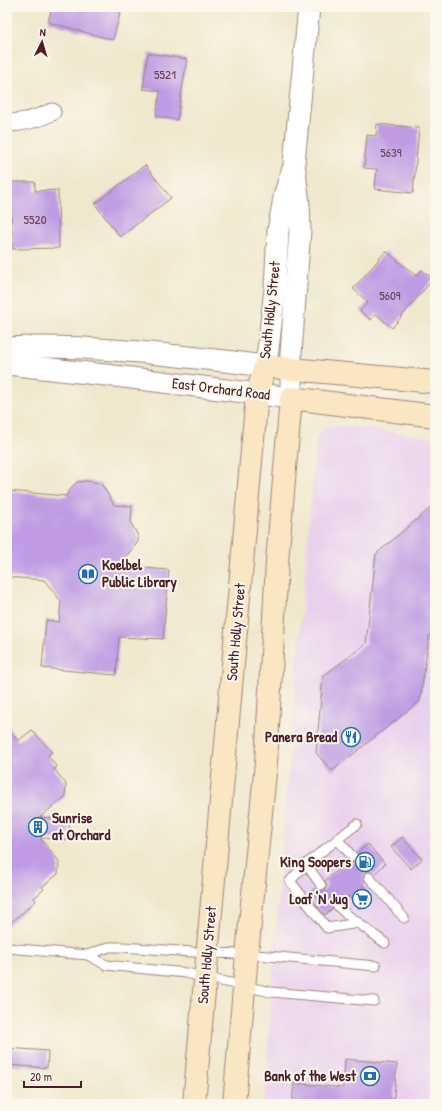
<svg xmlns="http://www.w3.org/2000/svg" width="442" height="1111" font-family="'Patrick Hand',sans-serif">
	<rect width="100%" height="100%" fill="#fbf7ec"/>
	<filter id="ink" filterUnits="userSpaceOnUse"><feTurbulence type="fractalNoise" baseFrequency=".025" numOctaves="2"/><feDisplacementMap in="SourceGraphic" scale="8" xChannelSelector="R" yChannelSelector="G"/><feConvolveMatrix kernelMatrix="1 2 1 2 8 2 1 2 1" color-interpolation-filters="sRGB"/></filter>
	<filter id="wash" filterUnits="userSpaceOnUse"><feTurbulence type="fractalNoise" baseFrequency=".012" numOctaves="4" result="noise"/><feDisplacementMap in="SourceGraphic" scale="16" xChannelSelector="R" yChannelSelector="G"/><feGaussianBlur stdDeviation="0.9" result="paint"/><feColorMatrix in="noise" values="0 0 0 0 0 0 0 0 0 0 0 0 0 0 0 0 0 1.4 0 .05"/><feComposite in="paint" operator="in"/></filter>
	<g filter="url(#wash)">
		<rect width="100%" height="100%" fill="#f0e8cd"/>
		<polygon fill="#e9d1ed" points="334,426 345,426 435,438 435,1104 264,1104 282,847 316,439 322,430"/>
		<g id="blocks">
			<g fill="#be9be3">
				<polygon points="52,7 61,7 77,11 78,7 122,7 113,40 48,22"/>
				<polygon points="148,53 187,59 177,120 156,116 160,91 143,89"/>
				<polygon points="377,124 419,128 413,193 375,189 377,169 364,168 367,135 376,136"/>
				<polygon points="145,165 171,198 120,237 95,204"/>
				<polygon points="11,182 35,182 35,191 58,190 59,248 12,249"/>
				<polygon points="386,251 416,276 422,270 433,279 392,328 376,314 371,320 360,311 368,302 353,289"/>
				<polygon points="86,481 94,482 101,484 106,491 114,505 132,506 131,523 138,536 138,542 118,566 169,570 163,639 119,637 116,675 42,668 46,620 59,622 61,601 44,580 7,577 7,491 66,496 71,488 77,482"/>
				<polygon points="435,504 435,631 429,636 420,701 332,771 316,753 323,676 366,644 376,554"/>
				<polygon points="7,726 18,741 32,730 52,752 48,756 57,767 54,769 66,784 65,797 40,817 70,820 68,840 40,838 59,861 58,874 42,887 44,889 34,898 36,901 7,926"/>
				<polygon points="402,837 422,859 411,869 391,847"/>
				<polygon points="368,844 385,864 374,874 371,872 368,871 365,872 363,878 365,881 362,884 372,897 359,909 348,896 342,901 339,899 335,899 331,903 332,909 325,915 308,895 316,889 321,891 325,890 327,885 325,881 348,861 351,863 357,862 359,859 357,853"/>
				<polygon points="7,1048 48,1051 47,1068 7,1065"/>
				<polygon points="345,1059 397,1064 393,1104 292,1104 294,1083 343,1088"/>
			</g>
		</g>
	</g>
	<g filter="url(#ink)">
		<use href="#blocks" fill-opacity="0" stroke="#9d847c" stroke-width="1"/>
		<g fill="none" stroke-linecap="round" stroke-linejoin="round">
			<g stroke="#9d847c" stroke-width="11">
				<g id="service">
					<polyline points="337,839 353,857"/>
					<polyline points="306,864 290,881 327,928 359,923"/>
					<polyline points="369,877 404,918"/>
					<polyline points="321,885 306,864 357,824"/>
					<polyline points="337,905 345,913 385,943"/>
					<polyline points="7,948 88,955 106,965 115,966 186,973 271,992 374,1001"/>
					<polyline points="88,955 109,947 122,947 207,953 247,954 376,966"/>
				</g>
			</g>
			<g stroke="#9d847c" stroke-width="19">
				<path id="minor" d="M7,123C24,123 37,119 52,112"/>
			</g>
			<g stroke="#9d847c" stroke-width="23">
				<g id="tertiary">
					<path d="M7,348C55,345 102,349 150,353C188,357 227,361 265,366L268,350L275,289L278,231L285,193L292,171"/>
					<polyline points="7,364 123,377 291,398 291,353 300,230 299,204 294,163 309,7"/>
				</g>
			</g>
			<g stroke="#9d847c" stroke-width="24">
				<g id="secondary">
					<polyline points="194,1104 257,394 265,366 291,369 435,382"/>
					<polyline points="234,1104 247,954 266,763 277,562 291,398 435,416"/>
				</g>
			</g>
			<use href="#service" stroke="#fff" stroke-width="9"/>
			<use href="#minor" stroke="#fff" stroke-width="17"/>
			<use href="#tertiary" stroke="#fff" stroke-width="21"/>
			<use href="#secondary" stroke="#fbe6c4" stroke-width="22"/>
		</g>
	</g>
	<defs>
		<g id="library-ring" transform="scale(1)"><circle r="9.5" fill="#fbf7ec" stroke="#1f6fb2" stroke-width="1.5"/><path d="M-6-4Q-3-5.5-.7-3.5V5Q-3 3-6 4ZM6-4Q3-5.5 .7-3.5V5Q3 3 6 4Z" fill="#1f6fb2"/></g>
		<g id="restaurant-ring" transform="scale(1)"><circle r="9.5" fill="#fbf7ec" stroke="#1f6fb2" stroke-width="1.5"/><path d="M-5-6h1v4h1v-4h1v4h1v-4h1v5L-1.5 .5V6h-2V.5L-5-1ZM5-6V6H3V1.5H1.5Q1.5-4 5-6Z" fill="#1f6fb2"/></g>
		<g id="building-ring" transform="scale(1)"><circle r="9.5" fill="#fbf7ec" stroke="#1f6fb2" stroke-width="1.5"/><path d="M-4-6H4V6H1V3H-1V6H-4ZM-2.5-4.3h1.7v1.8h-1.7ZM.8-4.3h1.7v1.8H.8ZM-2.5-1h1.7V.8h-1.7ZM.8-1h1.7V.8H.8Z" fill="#1f6fb2"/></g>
		<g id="fuel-ring" transform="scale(1)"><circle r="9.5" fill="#fbf7ec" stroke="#1f6fb2" stroke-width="1.5"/><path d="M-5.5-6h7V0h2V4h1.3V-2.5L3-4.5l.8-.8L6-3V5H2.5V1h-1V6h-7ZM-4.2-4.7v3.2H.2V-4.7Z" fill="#1f6fb2"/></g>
		<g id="supermarket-ring" transform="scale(1)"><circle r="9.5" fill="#fbf7ec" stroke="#1f6fb2" stroke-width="1.5"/><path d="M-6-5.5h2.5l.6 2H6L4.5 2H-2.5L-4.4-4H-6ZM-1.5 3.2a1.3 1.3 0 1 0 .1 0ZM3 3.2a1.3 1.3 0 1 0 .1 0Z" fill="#1f6fb2"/></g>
		<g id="bank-ring" transform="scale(1)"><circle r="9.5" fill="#fbf7ec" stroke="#1f6fb2" stroke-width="1.5"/><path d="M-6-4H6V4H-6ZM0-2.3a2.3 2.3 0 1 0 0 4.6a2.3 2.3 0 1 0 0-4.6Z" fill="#1f6fb2"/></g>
	</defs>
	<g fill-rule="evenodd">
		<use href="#library-ring" x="88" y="574"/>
		<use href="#restaurant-ring" x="351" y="737"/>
		<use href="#building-ring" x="38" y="827"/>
		<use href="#fuel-ring" x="365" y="862"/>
		<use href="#supermarket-ring" x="362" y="899"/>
		<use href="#bank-ring" x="370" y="1076"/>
	</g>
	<g text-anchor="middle" stroke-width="4" stroke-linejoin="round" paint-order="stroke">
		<g font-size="13" fill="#673e59">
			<text x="165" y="79">5521</text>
			<text x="391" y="157">5639</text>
			<text x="35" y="224">5520</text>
			<text x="390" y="300">5609</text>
		</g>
		<g font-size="15" fill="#4a1f2b" stroke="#fbf7ec">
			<text transform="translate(270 310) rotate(-84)" y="5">South Holly Street</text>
			<text transform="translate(221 389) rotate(7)" y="5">East Orchard Road</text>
			<text transform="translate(236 632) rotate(-85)" y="5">South Holly Street</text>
			<text transform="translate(207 955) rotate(-85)" y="5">South Holly Street</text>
		</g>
		<g font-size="15" font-weight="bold" fill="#4a1f2b" stroke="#fbf7ec" text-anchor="end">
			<text x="102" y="570" text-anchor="start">Koelbel<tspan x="102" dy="17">Public Library</tspan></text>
			<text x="337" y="742">Panera Bread</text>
			<text x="52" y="823" text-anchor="start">Sunrise<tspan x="52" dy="17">at Orchard</tspan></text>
			<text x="351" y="867">King Soopers</text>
			<text x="348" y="904">Loaf 'N Jug</text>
			<text x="356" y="1081">Bank of the West</text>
		</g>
	</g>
	<rect width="442" height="1111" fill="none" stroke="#fbf7ec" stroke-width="24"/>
	<g transform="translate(42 42) rotate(5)" stroke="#fbf7ec" stroke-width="3" paint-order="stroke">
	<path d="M0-3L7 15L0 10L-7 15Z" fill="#4a1f2b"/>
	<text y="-6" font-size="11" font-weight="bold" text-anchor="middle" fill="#4a1f2b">N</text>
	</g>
	<path d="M24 1081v6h57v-6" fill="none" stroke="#4a1f2b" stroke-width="2"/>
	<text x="30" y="1081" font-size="12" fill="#4a1f2b" stroke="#fbf7ec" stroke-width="3" paint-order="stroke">20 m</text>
</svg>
